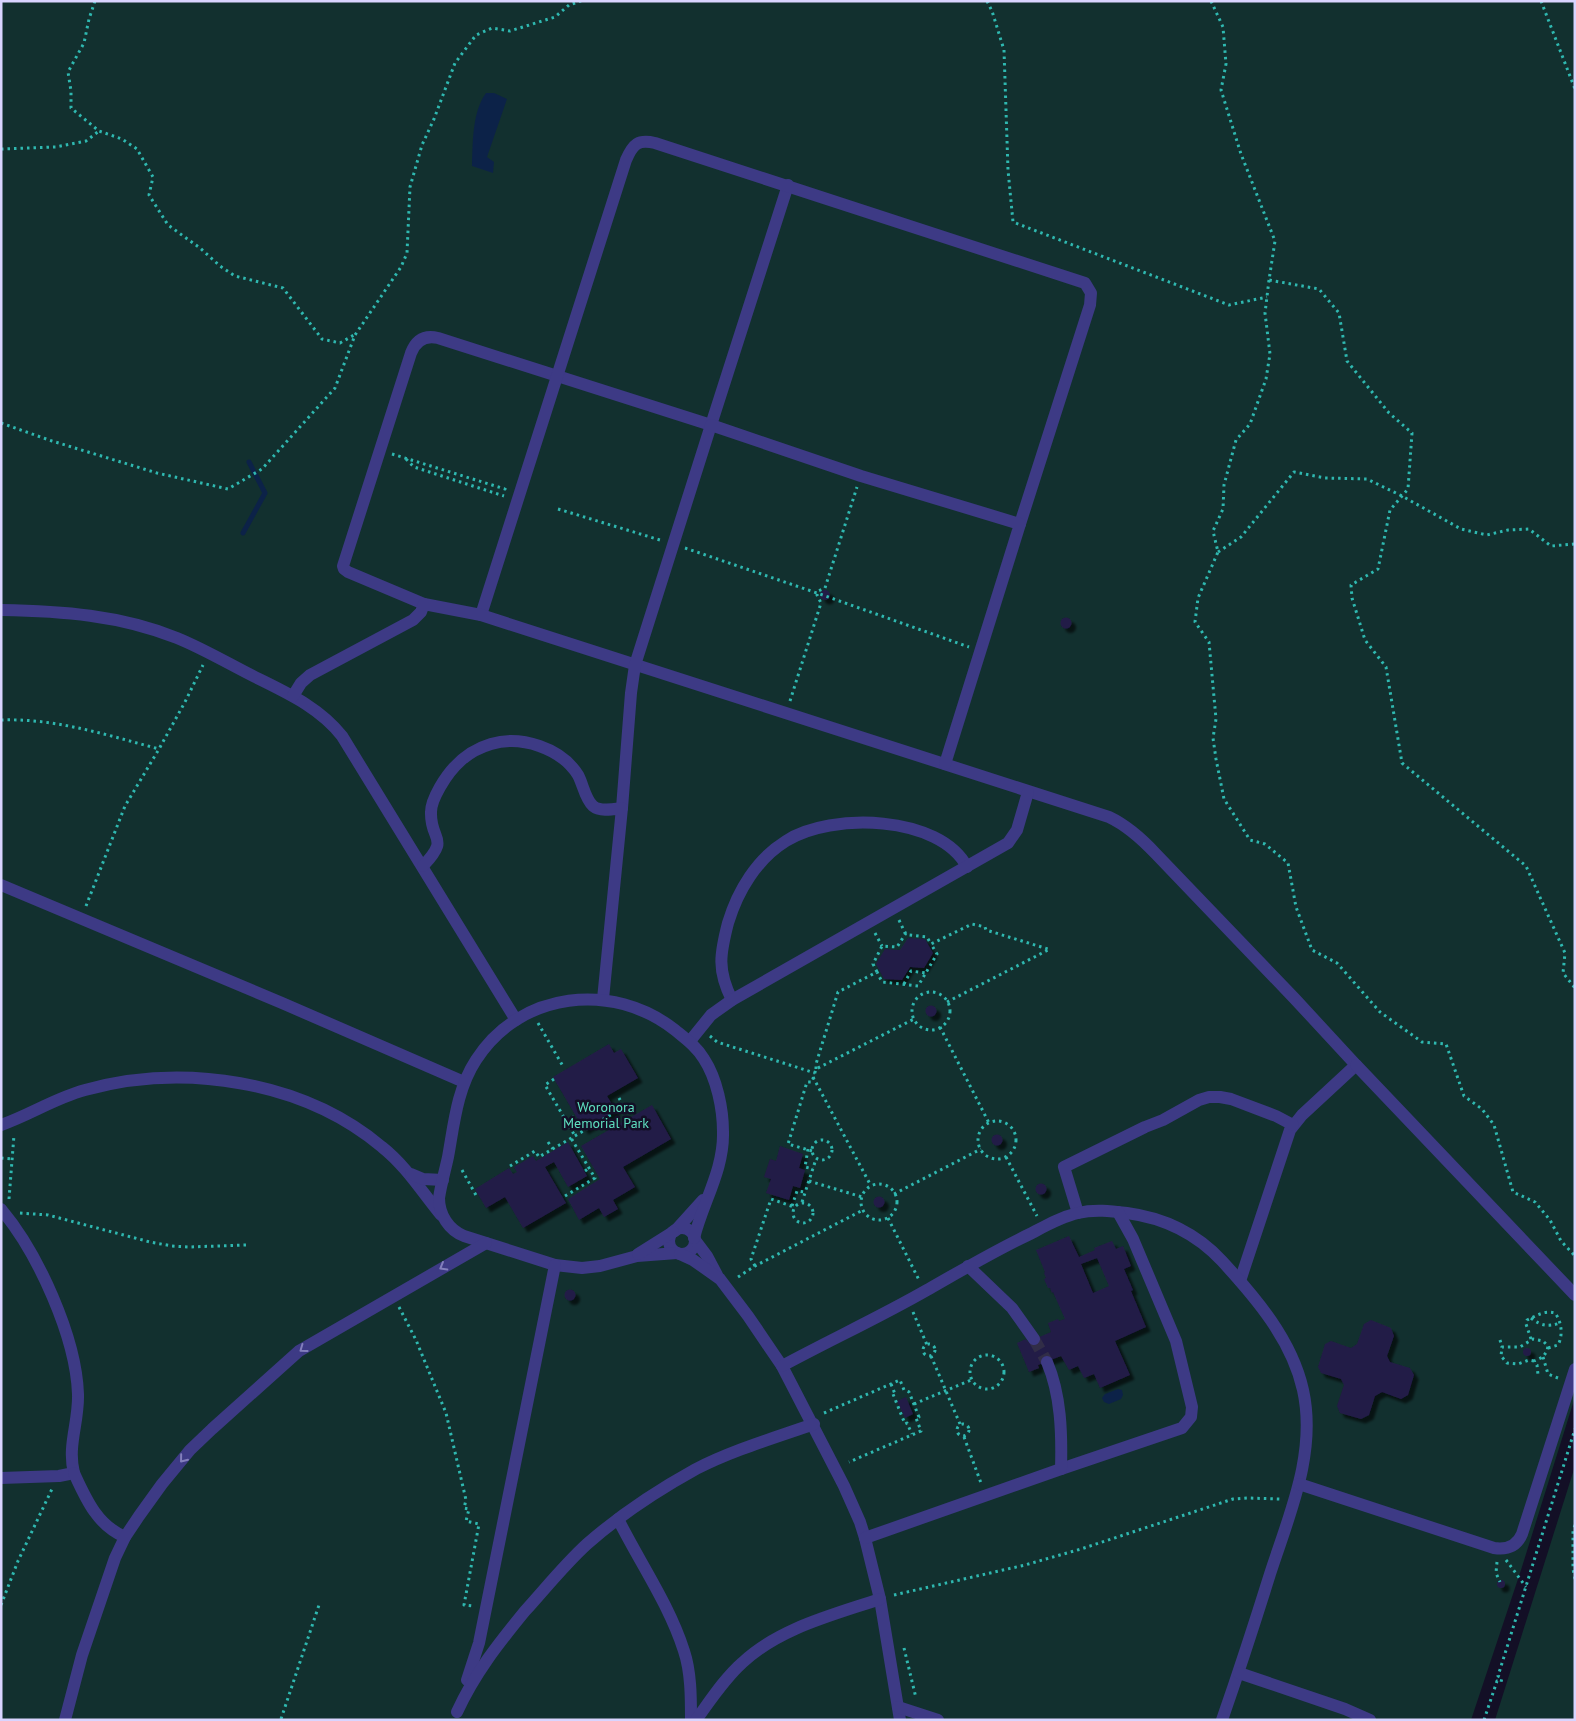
<svg xmlns="http://www.w3.org/2000/svg" width="1576" height="1721" font-family="'PT Sans',sans-serif">
	<defs>
		<filter id="shadow"><feDropShadow dx="4.5" dy="4.5" stdDeviation="1" flood-color="#0009"/></filter>
	</defs>
	<rect width="100%" height="100%" fill="#130f26"/>
	<g fill="#12302f">
		<polygon points="1,1 1575,1 1575,1397 1521,1570 1471,1720 1,1720"/>
		<polygon points="1575,1466 1575,1720 1495,1720"/>
	</g>
	<g fill="#0c2248">
		<path d="M486,93H494L507,99L487,157L494,162L493,173L472,166C473,141 472,113 486,93Z"/>
		<polygon points="1118,1389 1122,1390 1123,1395 1121,1399 1109,1404 1104,1402 1102,1398 1105,1394"/>
	</g>
	<g fill="none" stroke-linecap="round" stroke-linejoin="round">
		<polyline stroke="#0c2248" stroke-width="5" points="243,533 265,493 249,462"/>
	</g>
	<g fill="#241b47" fill-rule="evenodd" filter="url(#shadow)">
		<circle cx="825" cy="595" r="5"/>
		<circle cx="1066" cy="623" r="5.5"/>
		<polygon points="908,938 925,939 933,953 924,968 910,967 902,980 884,979 876,964 885,949 900,950"/>
		<circle cx="931" cy="1011" r="5.5"/>
		<polygon points="609,1044 614,1053 621,1049 638,1078 607,1096 616,1111 584,1130 553,1077"/>
		<polygon points="652,1105 671,1139 623,1167 635,1187 613,1200 618,1209 604,1217 599,1208 579,1220 568,1199 600,1179 581,1146"/>
		<circle cx="997" cy="1140" r="5.5"/>
		<polygon points="568,1142 587,1176 568,1187 554,1162 545,1167 566,1203 523,1228 505,1197 486,1208 475,1189 509,1168 513,1174 517,1172 514,1167 533,1156 536,1161"/>
		<polygon points="780,1146 803,1154 799,1168 805,1170 800,1188 793,1186 789,1200 766,1193 771,1179 764,1177 770,1159 776,1161"/>
		<circle cx="1041" cy="1189" r="5.5"/>
		<circle cx="879" cy="1202" r="5.5"/>
		<path d="M1069,1236L1079,1257L1095,1250L1094,1248L1112,1241L1116,1249L1123,1246L1131,1266L1124,1269L1133,1290L1131,1291L1146,1327L1115,1341L1130,1375L1100,1388L1094,1374L1084,1378L1078,1366L1069,1370L1061,1356L1038,1365L1039,1368L1029,1372L1017,1343L1026,1339L1028,1342L1051,1332L1048,1323L1058,1319L1059,1321L1065,1319L1053,1292L1052,1293L1050,1288H1048L1044,1279L1046,1278L1044,1273L1045,1272L1036,1250ZM1097,1258L1109,1286L1093,1293L1081,1264Z"/>
		<circle cx="570" cy="1295" r="5.5"/>
		<polygon points="1371,1320 1391,1328 1394,1336 1387,1356 1390,1362 1410,1368 1414,1375 1408,1395 1401,1399 1382,1392 1375,1396 1369,1415 1361,1419 1340,1413 1337,1406 1344,1385 1341,1379 1321,1373 1318,1367 1325,1344 1331,1341 1351,1348 1357,1344 1364,1324"/>
		<circle cx="1527" cy="1352" r="4"/>
		<polygon points="906,1397 913,1414 905,1418 897,1401"/>
		<circle cx="1501" cy="1584" r="4"/>
	</g>
	<g fill="none" stroke-linecap="round" stroke-linejoin="round">
		<polyline stroke="#312d47" stroke-width="12" stroke-dasharray="12 6" stroke-linecap="butt" points="1034,1339 1047,1362"/>
		<g stroke="#2fb8b0" stroke-width="3" stroke-dasharray="2.5 4" stroke-linecap="butt">
			<polyline points="95,1 89,19 84,43 68,72 71,91 71,108 99,131 122,139 137,149 153,177 149,195 168,225 200,248 220,266 235,276 283,288 322,339 340,343 354,335"/>
			<polyline points="987,1 992,11 1004,50 1008,170 1013,222 1229,305 1267,297"/>
			<polyline points="1211,1 1223,27 1226,64 1221,90 1241,154 1275,241 1269,280 1319,289 1339,313 1347,361 1389,413 1412,433 1408,489 1390,510 1378,569 1351,585 1352,598 1365,640 1386,667 1402,763 1526,866 1565,953 1563,973 1575,988"/>
			<polyline points="1541,1 1575,89"/>
			<polyline points="1,149 56,147 86,141 99,131"/>
			<polyline points="1269,280 1265,313 1270,354 1266,379 1250,424 1236,440 1224,485 1223,509 1213,531 1218,552 1198,598 1195,622 1209,642 1216,719 1213,738 1216,759 1224,799 1250,840 1265,844 1288,863 1296,907 1312,950 1337,963 1380,1012 1422,1042 1446,1044 1464,1096 1482,1109 1494,1125 1513,1192 1535,1202 1550,1220 1561,1241 1575,1256"/>
			<polyline points="1,423 52,441 157,473 228,489 262,469 335,388 355,335 401,267 407,253 410,187 422,145 434,119 455,63 476,35 492,28 510,31 555,17 569,5 581,1"/>
			<polyline points="392,454 505,489 506,487"/>
			<polyline points="406,459 414,467 504,496"/>
			<polyline points="558,509 660,540"/>
			<polyline points="685,548 817,593 969,647"/>
			<polyline points="1218,552 1241,537 1294,472 1325,478 1367,479 1402,496 1461,529 1487,535 1508,530 1529,529 1551,546 1575,544"/>
			<polyline points="790,701 821,603 817,595 818,591 825,588 857,487"/>
			<path d="M1,720C55,718 107,735 159,749"/>
			<polyline points="86,906 125,806 159,749 185,702 203,665"/>
			<polyline points="899,920 905,933"/>
			<polyline points="875,933 882,946"/>
			<polyline points="877,972 873,964 882,946 897,947 906,933 909,935 927,937 931,944"/>
			<polyline points="904,984 911,971 926,973"/>
			<circle cx="931" cy="1011" r="19"/>
			<polyline points="947,1002 1048,950"/>
			<polyline points="538,1023 564,1068"/>
			<polyline points="940,1027 989,1123"/>
			<polyline points="710,1036 717,1042 815,1073"/>
			<polyline points="816,1069 816,1064 838,992 877,972 882,982 918,986 937,954 931,944 972,924 985,927 986,930 1048,949"/>
			<polyline points="813,1077 871,1186"/>
			<polyline points="554,1079 545,1085 575,1136"/>
			<polyline points="566,1121 575,1116"/>
			<circle cx="997" cy="1140" r="19"/>
			<circle cx="822" cy="1150" r="10"/>
			<polyline points="548,1142 553,1149"/>
			<polyline points="808,1149 805,1167 813,1169"/>
			<polyline points="812,1151 788,1144 807,1082 812,1082 816,1069 914,1019"/>
			<polyline points="1006,1157 1037,1216"/>
			<polyline points="1,1158 12,1159"/>
			<polyline points="510,1166 535,1151 539,1157 624,1107 619,1098"/>
			<polyline points="462,1170 477,1197"/>
			<polyline points="585,1171 589,1168"/>
			<polyline points="809,1181 862,1197"/>
			<circle cx="879" cy="1202" r="18"/>
			<polyline points="894,1194 981,1149"/>
			<polyline points="565,1196 595,1178 571,1138"/>
			<polyline points="9,1199 14,1135"/>
			<polyline points="802,1202 816,1159"/>
			<circle cx="803" cy="1213" r="10"/>
			<polyline points="792,1206 797,1191 805,1192"/>
			<polyline points="20,1213 48,1215 150,1242 172,1246 188,1247 247,1245"/>
			<polyline points="888,1218 919,1280"/>
			<polyline points="755,1266 751,1259 771,1199 794,1207"/>
			<polyline points="738,1277 755,1266 863,1210"/>
			<polyline points="399,1307 416,1340 446,1413 466,1500 464,1508 469,1509 466,1521 479,1524 464,1605 473,1606"/>
			<polyline points="913,1312 927,1345"/>
			<path d="M1531,1318C1541,1326 1548,1327 1560,1323"/>
			<path d="M1531,1339L1526,1324L1527,1320C1536,1316 1544,1310 1555,1313C1562,1322 1563,1336 1558,1345L1548,1348"/>
			<polyline points="1500,1340 1502,1347"/>
			<circle cx="929" cy="1350" r="6"/>
			<circle cx="987" cy="1372" r="17"/>
			<polyline points="931,1356 960,1424"/>
			<polyline points="1543,1357 1548,1374 1558,1378"/>
			<polyline points="1534,1361 1529,1360 1518,1364 1507,1363 1501,1356 1502,1347 1520,1347 1533,1339 1543,1341 1548,1346 1547,1351 1543,1357 1534,1361 1537,1365 1538,1375"/>
			<polyline points="891,1384 895,1394 893,1394 905,1424 907,1423 912,1434"/>
			<polyline points="914,1404 971,1380"/>
			<polyline points="824,1413 900,1380 904,1390 909,1392 919,1417 916,1418 921,1431 849,1462"/>
			<circle cx="963" cy="1430" r="6"/>
			<polyline points="964,1437 981,1483"/>
			<polyline points="1575,1525 1573,1531 1573,1569 1575,1579"/>
			<polyline points="1506,1560 1526,1587"/>
			<polyline points="1497,1562 1496,1573 1500,1582"/>
			<polyline points="894,1595 1025,1565 1081,1549 1233,1499 1247,1498 1281,1499"/>
			<polyline points="1,1605 18,1561 52,1489"/>
			<polyline points="904,1648 916,1698"/>
			<polyline points="281,1719 319,1605"/>
			<polyline points="1484,1720 1497,1681 1501,1682 1502,1678 1498,1676 1575,1429"/>
		</g>
		<g stroke="#3d3a85" stroke-width="12">
			<path d="M424,604L348,572L344,569L343,566L411,353C416,340 425,335 438,338L711,425L788,185"/>
			<path d="M1,610C61,611 120,615 177,638C204,649 229,664 255,677C287,693 319,707 342,736L516,1020"/>
			<path d="M481,615L626,160C633,144 638,139 655,143L1085,283L1091,293L1090,305L1020,524"/>
			<path d="M293,696L301,683L310,675L413,620L421,612L424,604L481,615L1109,817C1128,826 1142,839 1156,854L1295,999L1356,1065L1302,1115L1290,1130L1240,1281"/>
			<polyline points="622,808 631,693 635,665 711,425 861,476 1020,524 945,764"/>
			<path d="M423,866C451,836 430,842 431,812C431,803 436,794 440,787C452,766 467,751 491,744C521,735 561,748 578,775C583,784 585,799 593,806C600,812 614,809 622,808L603,999"/>
			<polyline points="1,885 282,1003 464,1082"/>
			<path d="M732,1000C717,970 720,954 728,923C738,890 757,859 786,841C831,812 940,815 967,867"/>
			<polyline points="690,1041 711,1015 732,1000 1008,843 1017,830 1028,792"/>
			<polyline points="1356,1065 1575,1295"/>
			<path d="M1,1125C30,1115 55,1098 85,1090C183,1063 302,1080 382,1147C406,1166 422,1192 441,1215"/>
			<polyline points="411,1174 423,1179 443,1180"/>
			<path d="M1,1209C38,1253 76,1337 78,1394C79,1422 67,1446 74,1473L59,1476L1,1478"/>
			<polyline points="1078,1213 1064,1167 1145,1127 1163,1120 1199,1100 1209,1097 1220,1097 1231,1099 1276,1116 1293,1125"/>
			<circle cx="682" cy="1241" r="13"/>
			<polyline points="675,1231 703,1200"/>
			<polyline points="695,1240 707,1256 717,1275"/>
			<path d="M677,1253L637,1256L600,1266L582,1268L555,1265L464,1236C449,1230 439,1215 439,1198C441,1184 445,1171 448,1157C454,1124 457,1089 476,1060C520,991 613,981 675,1030C686,1039 697,1047 704,1059C717,1079 723,1109 723,1132C724,1170 703,1202 694,1238"/>
			<polyline points="638,1254 673,1232"/>
			<polyline points="680,1254 693,1260 720,1279 748,1316 782,1366 844,1486 860,1522 865,1538 880,1599 900,1720"/>
			<polyline points="968,1266 1012,1308 1034,1339"/>
			<path d="M782,1366C830,1340 880,1317 927,1290C962,1270 996,1250 1032,1233C1047,1225 1061,1217 1078,1213C1094,1209 1111,1211 1127,1213C1165,1218 1196,1233 1222,1261C1256,1298 1292,1340 1303,1390C1317,1453 1289,1515 1270,1574C1255,1622 1239,1671 1222,1720"/>
			<polyline points="1061,1469 1182,1428 1191,1417 1192,1407 1176,1341 1133,1239 1118,1212"/>
			<path d="M74,1473C86,1499 97,1525 125,1537"/>
			<path d="M1299,1484L1494,1548C1507,1550 1517,1546 1522,1534L1575,1369"/>
			<path d="M618,1519C640,1563 669,1604 684,1651C691,1672 691,1697 691,1720"/>
			<path d="M865,1538L1061,1469C1062,1433 1061,1395 1047,1362"/>
			<polyline points="1239,1673 1345,1709 1370,1720"/>
			<polyline points="467,1680 479,1643 555,1265"/>
			<polyline points="898,1707 938,1720"/>
			<path d="M457,1712C475,1673 498,1644 525,1611C545,1589 565,1564 587,1544C620,1515 658,1490 696,1469C733,1450 774,1438 814,1424"/>
			<polyline points="65,1720 82,1655 115,1558 125,1537 139,1516 162,1484 190,1450 212,1429 299,1351 486,1243"/>
			<path d="M696,1720C710,1701 724,1679 742,1663C779,1628 833,1615 880,1599"/>
		</g>
	</g>
	<defs><path id="oneway-chevron" d="M-2-3.5L2.5 0L-2 3.5" fill="none" stroke-width="1.6" stroke-linecap="round" stroke-linejoin="round" transform="scale(1.25)"/></defs>
	<g stroke="#837fbc">
		<use href="#oneway-chevron" transform="translate(443 1267) rotate(150)"/>
		<use href="#oneway-chevron" transform="translate(303 1349) rotate(144)"/>
		<use href="#oneway-chevron" transform="translate(183 1459) rotate(129)"/>
	</g>
	<g text-anchor="middle" stroke-width="5" stroke-linejoin="round" paint-order="stroke">
		<g font-size="14" fill="#5fe0c0" stroke="#130f26">
			<text x="606" y="1112">Woronora<tspan x="606" dy="16">Memorial Park</tspan></text>
		</g>
	</g>
	<rect width="1576" height="1721" fill="none" stroke="#d9d4ff" stroke-width="5"/>
</svg>
